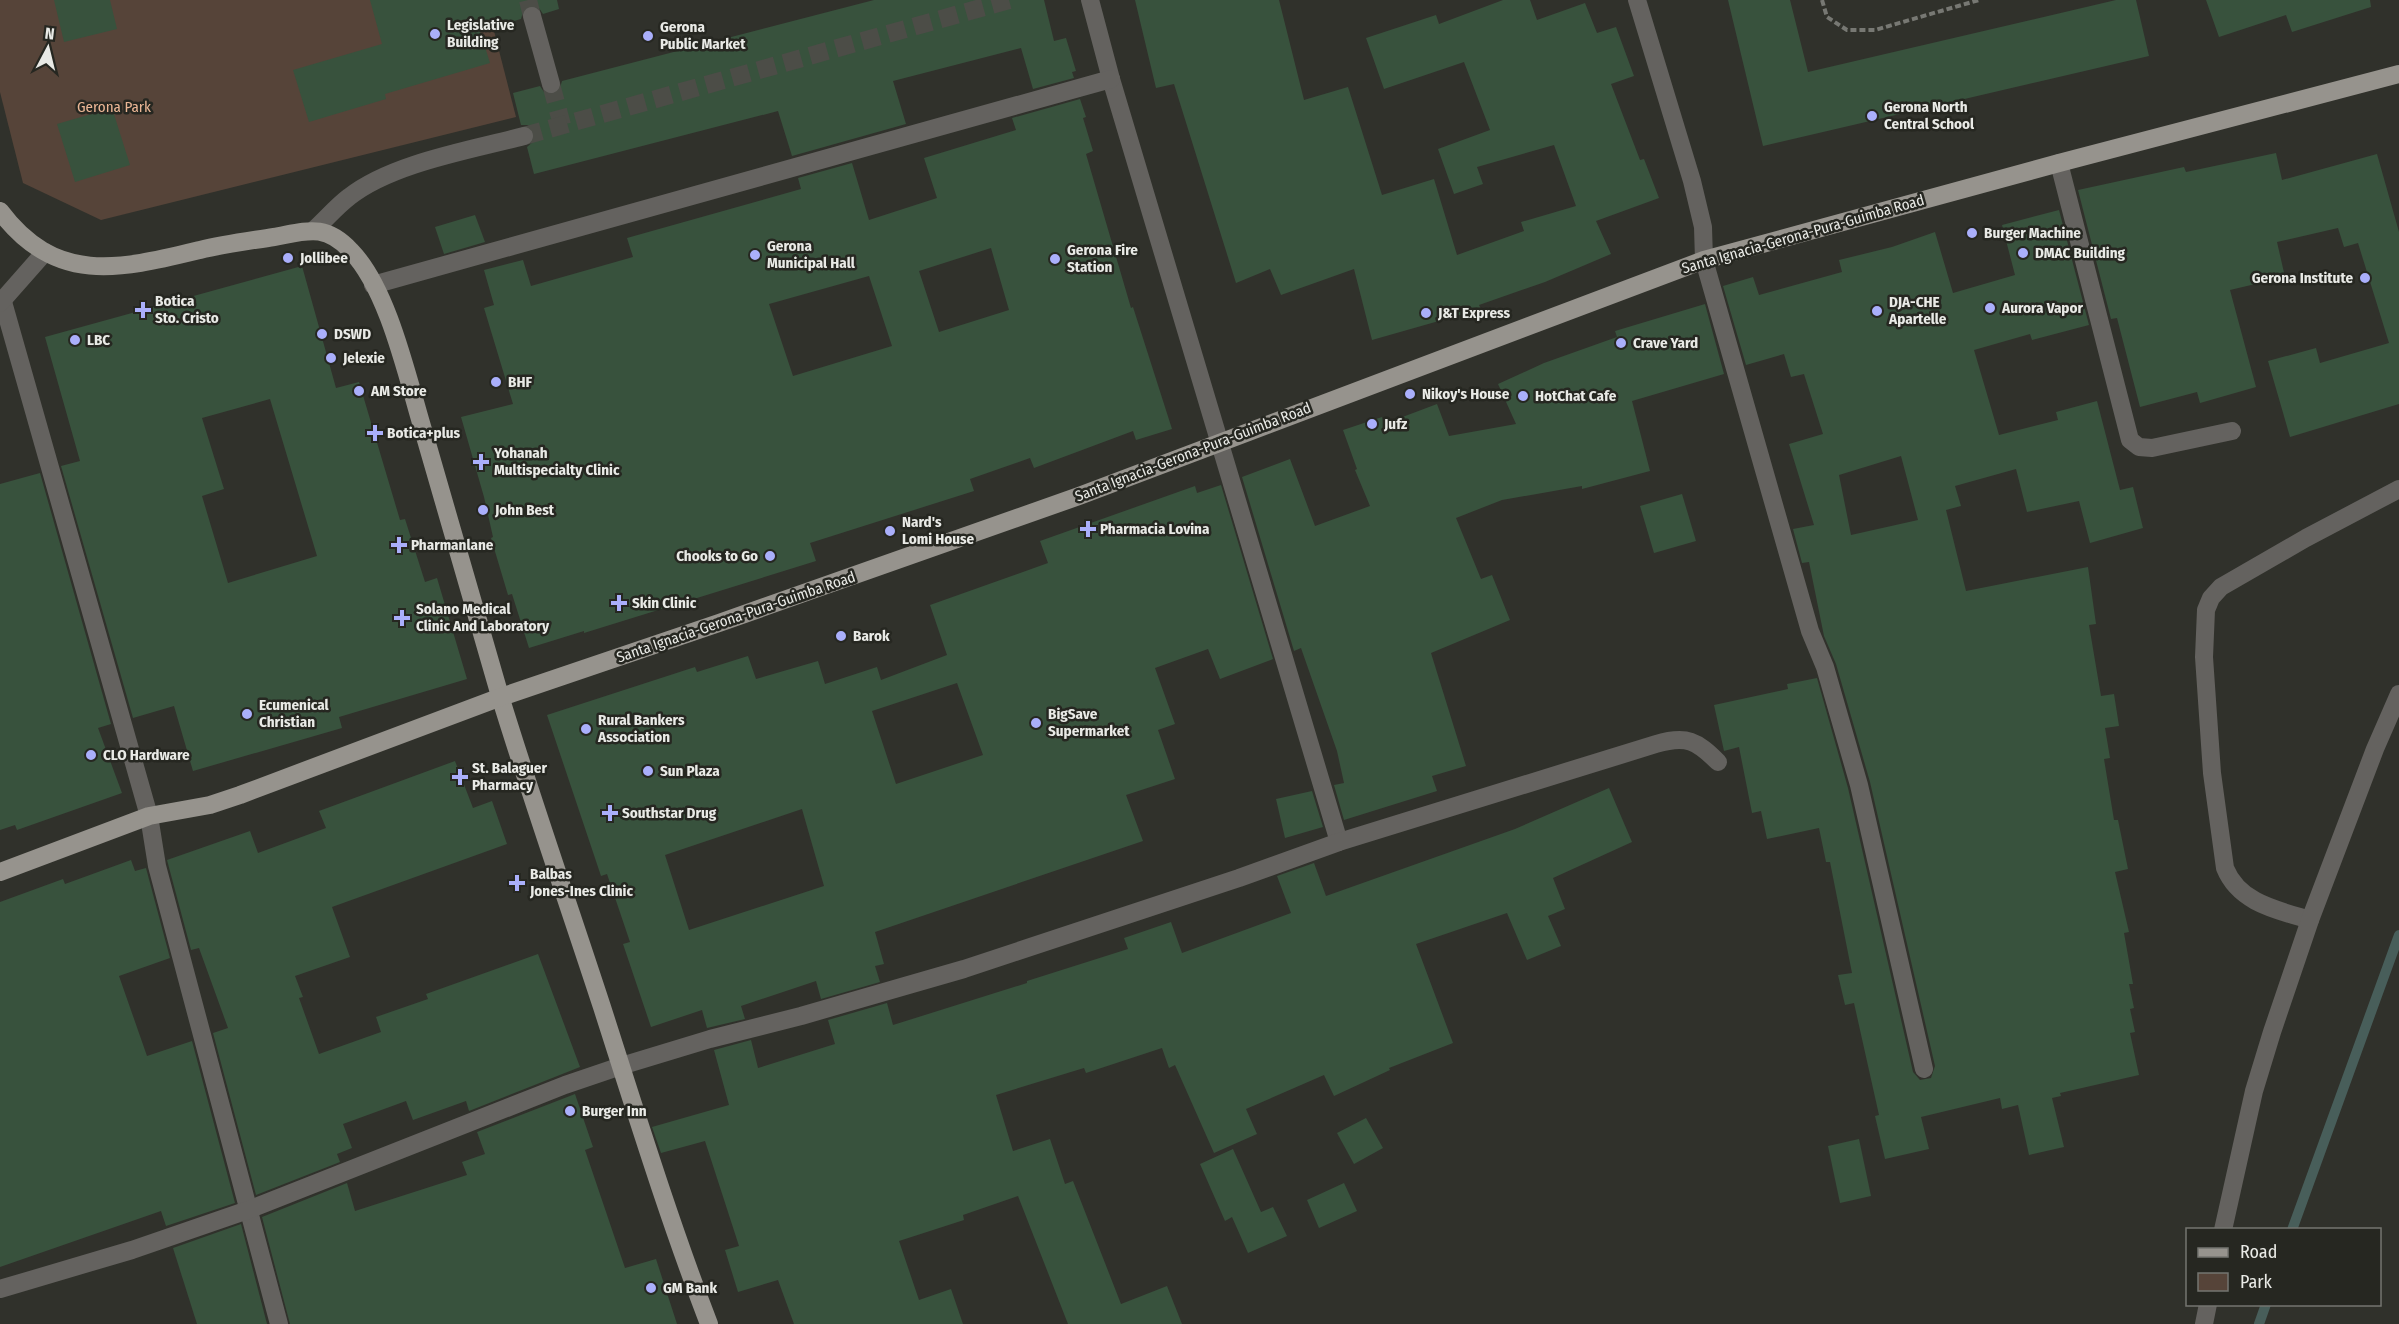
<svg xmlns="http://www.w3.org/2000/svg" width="2399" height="1324" font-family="'Fira Sans Condensed',sans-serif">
	<rect width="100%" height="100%" fill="#30312b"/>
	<polygon fill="#564439" points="0,0 486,0 516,117 101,220 23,183 0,92"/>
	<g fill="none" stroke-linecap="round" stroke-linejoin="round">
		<g stroke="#485e5a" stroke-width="10">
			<polyline points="2292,1230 2399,935"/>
			<polyline points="2259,1324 2266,1304"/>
		</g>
	</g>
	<g fill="#38523d" fill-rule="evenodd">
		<polygon points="54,0 110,0 117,29 64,42"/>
		<polygon points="370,0 557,0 559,9 543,14 539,8 530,5 524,9 521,19 480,31 490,63 385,94 386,99 309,122 293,70 382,44"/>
		<polygon points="874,0 1044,0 1054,41 1066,38 1076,71 1072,72 1074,78 1033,89 1021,48 893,81 906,124 792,156 778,111 534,174 527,147 535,140 535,133 528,125 521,125 513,93 540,86 544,92 553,95 559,91 562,81"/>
		<polygon points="1135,0 1279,0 1304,100 1348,87 1382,195 1434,179 1457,255 1524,231 1521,222 1576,206 1554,145 1477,167 1483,184 1454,194 1438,149 1490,130 1464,62 1384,89 1366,38 1436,15 1439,24 1503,0 1530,0 1537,20 1585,3 1597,33 1616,27 1634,76 1611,84 1640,160 1644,159 1659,198 1596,221 1611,254 1545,282 1479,305 1481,309 1372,340 1354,269 1281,295 1270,269 1236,283 1174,84 1156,88"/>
		<polygon points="1728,0 1790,0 1808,72 2116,0 2136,0 2149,56 1763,146"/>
		<polygon points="2206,0 2370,0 2371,7 2292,32 2286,15 2219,37"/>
		<path d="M1080,99L1086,117L1083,118L1093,151L1086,154L1131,308L1133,307L1172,429L1136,440L1133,431L1034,468L1030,458L970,479L974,491L810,543L816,561L584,633V631L529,648L512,594L508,595L491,538L493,537L484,497L461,417L513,404L484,308L494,305L484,270L523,260L531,286L633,257L627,238L801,189L798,178L852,163L869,220L937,198L924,158L1016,130L1012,118ZM991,248L1009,310L939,332L919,271ZM869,276L892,346L793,376L769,304Z"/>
		<polygon points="112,108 130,165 75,182 57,124"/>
		<polygon points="2276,153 2282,180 2377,154 2399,232 2399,404 2290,437 2268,361 2316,348 2320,363 2389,343 2358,243 2344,247 2338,228 2277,242 2285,277 2230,290 2256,387 2200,403 2197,392 2140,407 2117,318 2111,319 2078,190 2184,167 2186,172"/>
		<path d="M2059,210L2089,325L2032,340L2030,334L1974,350L1999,435L2058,420L2056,412L2097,401L2120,490L2133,487L2143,528L2090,543L2079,501L2027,512L2016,469L1955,486L1961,506L1946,510L1966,591L2088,567L2096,624L2089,625L2101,696L2114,694L2119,726L2105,728L2110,758L2104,759L2114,820H2118L2128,869L2115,872L2129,932L2124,933L2133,984H2129L2134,1008L2130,1009L2135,1032L2130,1033L2139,1075L2060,1093L2061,1096L2052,1098L2064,1147L2029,1155L2018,1105L2002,1109L2000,1098L1921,1117L1929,1149L1885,1159L1875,1116L1879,1115L1854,1003L1845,1005L1838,975L1852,973L1830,862H1826L1819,828L1767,839L1761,811L1752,813L1739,747L1724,751L1714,705L1788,689L1787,684L1817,678L1848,788L1913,1072L1920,1080L1931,1078L1935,1066L1870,782L1836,664L1824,636L1809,562L1802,563L1793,529L1814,525L1789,444L1823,434L1804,374L1791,377L1784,354L1746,365L1723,286L1753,277L1759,295L1842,272L1839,260L1892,247L1935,232L1953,293L2015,275L2002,225ZM1901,456L1918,520L1851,535L1839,475Z"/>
		<polygon points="475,215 485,242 444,254 435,227"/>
		<path d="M302,266L336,388L359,382L400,520L405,519L425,582L437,578L467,679L339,717L342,728L193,771L174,706L133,718L61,466L80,461L45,337ZM270,399L317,556L228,583L202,496L224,489L202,418Z"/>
		<polygon points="1705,304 1724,374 1632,401 1650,471 1582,489 1582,486 1502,500 1456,518 1481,579 1492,575 1510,620 1431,653 1466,766 1432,776 1437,791 1344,820 1334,785 1344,783 1337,751 1301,648 1294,651 1242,477 1290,459 1315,526 1370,506 1355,470 1357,469 1343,430 1382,417 1384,424 1437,404 1449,436 1516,424 1498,384 1544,363 1617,337 1615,331"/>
		<polygon points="40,473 111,724 98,728 122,793 17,830 15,825 0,830 0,484"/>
		<path d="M1221,485L1273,659L1220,679L1208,649L1155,668L1175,724L1158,730L1175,779L1126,795L1143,841L875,932L884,964L875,966L880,982L821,999L816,981L741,1006L745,1019L707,1028L702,1010L651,1027L623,944L630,942L607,874L601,876L547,715L695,667L697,672L748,656L756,679L818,661L825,684L877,667L881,680L947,655L930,605L1048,563L1040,541L1195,486L1197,493ZM957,683L983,755L896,784L872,711ZM802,809L824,886L689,930L665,855Z"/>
		<polygon points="1682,494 1696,541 1654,553 1640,506"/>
		<polygon points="455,761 473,808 492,801 507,844 332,907 350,957 295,976 303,997 299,998 319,1054 381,1032 376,1017 428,999 426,994 538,954 580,1067 469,1111 466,1101 413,1120 406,1101 343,1124 352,1148 337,1154 340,1162 256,1195 213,1033 228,1028 199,948 191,950 167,860 250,831 258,853 326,828 319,811"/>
		<polygon points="1609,788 1632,842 1553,878 1565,909 1548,916 1561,946 1527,960 1507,913 1416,944 1453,1043 1389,1068 1390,1070 1334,1096 1324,1075 1246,1109 1257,1134 1214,1153 1175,1065 1169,1068 1162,1048 1086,1073 1084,1068 996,1095 1013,1151 1050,1139 1065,1184 1073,1181 1121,1304 1167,1286 1182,1324 1068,1324 1018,1196 963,1215 964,1220 899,1241 919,1300 951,1289 963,1324 794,1324 778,1280 738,1292 725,1250 739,1246 705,1141 661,1153 652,1127 729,1105 714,1050 751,1040 758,1068 835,1044 828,1020 887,1003 893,1025 1027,983 1027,981 1128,949 1124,938 1171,922 1182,953 1291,913 1277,876 1314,863 1326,896 1515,829"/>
		<polygon points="1312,791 1323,827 1285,838 1276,799"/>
		<polygon points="131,860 135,871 146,868 170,958 119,976 147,1056 192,1041 235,1203 166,1226 161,1211 0,1267 0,902 63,879 65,884"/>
		<polygon points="575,1094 593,1147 585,1150 625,1268 656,1259 677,1324 290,1324 262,1217 347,1183 355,1211 467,1175 462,1162 485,1154 477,1132"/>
		<polygon points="1366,1118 1383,1148 1354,1164 1337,1133"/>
		<polygon points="1859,1139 1871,1196 1840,1203 1828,1146"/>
		<polygon points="1233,1149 1261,1212 1273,1207 1287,1236 1248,1253 1232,1217 1225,1221 1200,1164"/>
		<polygon points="1344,1183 1357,1211 1319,1228 1307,1200"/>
		<polygon points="241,1224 267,1324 197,1324 173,1248"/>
	</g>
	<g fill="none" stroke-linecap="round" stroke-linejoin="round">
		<g stroke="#4c4d47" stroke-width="18" stroke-dasharray="18 9" stroke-linecap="butt">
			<polyline points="528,0 532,16"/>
			<polyline points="551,84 562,125"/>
			<polyline points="524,136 1009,0"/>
		</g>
		<polyline stroke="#777873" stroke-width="4" stroke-dasharray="6 3" stroke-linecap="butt" points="1822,0 1827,17 1847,30 1875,30 1979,0"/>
		<g stroke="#64625f" stroke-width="18">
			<polyline points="1090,0 1111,79 1339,842"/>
			<polyline points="1637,0 1692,181 1703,227 1704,260 1810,631 1825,667 1859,785 1924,1069"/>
			<polyline points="532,16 551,84"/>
			<polyline points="2059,163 2130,440 2139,447 2152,448 2232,431"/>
			<path d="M315,229C326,219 337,206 349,197C392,163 471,150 524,136"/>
			<polyline points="373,285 1111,79"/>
			<polyline points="3,302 149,816 157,866 279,1324"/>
			<polyline points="0,303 45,252"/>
			<path d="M2310,920C2277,910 2239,903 2225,868L2212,773L2204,657L2206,610L2211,598L2221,587L2306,538L2399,489"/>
			<polyline points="2223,1230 2254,1091 2272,1032 2310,920 2375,749 2399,694"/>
			<path d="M0,1289L132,1250L248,1210L565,1085L621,1066L710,1039L801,1016L964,969L1239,878L1339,842L1656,744C1687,735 1697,741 1718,762"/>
			<polyline points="2204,1324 2208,1304"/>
		</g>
		<g stroke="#96938d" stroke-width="18">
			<path d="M0,211C56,286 121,269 200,250C224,244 249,241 274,237C307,231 325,223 351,251C389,290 408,381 424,433C449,521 474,609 500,696C532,800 568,903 602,1007C636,1113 669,1220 709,1324"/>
			<polyline points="0,872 149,816 210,805 240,795 501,697 719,623 1079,496 1704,260 2059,163 2399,74"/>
		</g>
	</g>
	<g fill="#aaaffb" stroke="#262721" stroke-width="2">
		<circle cx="435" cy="34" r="6"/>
		<circle cx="648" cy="36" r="6"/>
		<circle cx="1872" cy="116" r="6"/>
		<circle cx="1972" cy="233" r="6"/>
		<circle cx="2023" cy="253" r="6"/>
		<circle cx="755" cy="255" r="6"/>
		<circle cx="288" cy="258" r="6"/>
		<circle cx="1055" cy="259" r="6"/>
		<circle cx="2365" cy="278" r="6"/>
		<circle cx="1990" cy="308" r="6"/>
		<path d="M140 301h6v6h6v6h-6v6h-6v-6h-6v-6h6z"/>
		<circle cx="1877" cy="311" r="6"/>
		<circle cx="1426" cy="313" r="6"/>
		<circle cx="322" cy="334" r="6"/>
		<circle cx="75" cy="340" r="6"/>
		<circle cx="1621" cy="343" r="6"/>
		<circle cx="331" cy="358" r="6"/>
		<circle cx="496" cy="382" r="6"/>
		<circle cx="359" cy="391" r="6"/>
		<circle cx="1410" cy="394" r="6"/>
		<circle cx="1523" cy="396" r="6"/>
		<circle cx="1372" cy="424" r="6"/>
		<path d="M372 424h6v6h6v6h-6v6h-6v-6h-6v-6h6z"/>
		<path d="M478 453h6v6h6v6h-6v6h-6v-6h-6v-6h6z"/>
		<circle cx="483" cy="510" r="6"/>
		<path d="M1085 520h6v6h6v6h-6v6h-6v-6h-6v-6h6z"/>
		<circle cx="890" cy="531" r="6"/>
		<path d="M396 536h6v6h6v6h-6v6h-6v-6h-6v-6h6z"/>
		<circle cx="770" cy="556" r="6"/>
		<path d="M616 594h6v6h6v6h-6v6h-6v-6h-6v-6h6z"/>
		<path d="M399 609h6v6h6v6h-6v6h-6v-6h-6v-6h6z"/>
		<circle cx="841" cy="636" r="6"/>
		<circle cx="247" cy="714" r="6"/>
		<circle cx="1036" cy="723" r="6"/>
		<circle cx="586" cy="729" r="6"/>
		<circle cx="91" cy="755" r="6"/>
		<circle cx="648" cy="771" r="6"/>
		<path d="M457 768h6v6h6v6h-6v6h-6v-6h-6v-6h6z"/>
		<path d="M607 804h6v6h6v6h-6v6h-6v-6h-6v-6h6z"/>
		<path d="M514 874h6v6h6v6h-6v6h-6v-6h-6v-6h6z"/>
		<circle cx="570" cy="1111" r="6"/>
		<circle cx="651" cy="1288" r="6"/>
	</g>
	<g text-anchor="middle" stroke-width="5" stroke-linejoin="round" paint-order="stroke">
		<g font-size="15" font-weight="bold" fill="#e9eae6" stroke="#262721" text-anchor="start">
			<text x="447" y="30">Legislative<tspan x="447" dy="17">Building</tspan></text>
			<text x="660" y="32">Gerona<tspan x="660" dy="17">Public Market</tspan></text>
			<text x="1884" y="112">Gerona North<tspan x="1884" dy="17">Central School</tspan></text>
			<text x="1984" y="238">Burger Machine</text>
			<text x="767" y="251">Gerona<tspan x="767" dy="17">Municipal Hall</tspan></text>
			<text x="1067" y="255">Gerona Fire<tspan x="1067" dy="17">Station</tspan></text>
			<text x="2035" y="258">DMAC Building</text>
			<text x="300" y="263">Jollibee</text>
			<text x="2353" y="283" text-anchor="end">Gerona Institute</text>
			<text x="155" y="306">Botica<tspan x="155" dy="17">Sto. Cristo</tspan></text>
			<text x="1889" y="307">DJA-CHE<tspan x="1889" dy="17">Apartelle</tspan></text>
			<text x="2002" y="313">Aurora Vapor</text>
			<text x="1438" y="318">J&amp;T Express</text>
			<text x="334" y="339">DSWD</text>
			<text x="87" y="345">LBC</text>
			<text x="1633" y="348">Crave Yard</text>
			<text x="343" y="363">Jelexie</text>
			<text x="508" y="387">BHF</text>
			<text x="371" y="396">AM Store</text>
			<text x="1422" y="399">Nikoy's House</text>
			<text x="1535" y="401">HotChat Cafe</text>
			<text x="1384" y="429">Jufz</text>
			<text x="387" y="438">Botica+plus</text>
			<text x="494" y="458">Yohanah<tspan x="494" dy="17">Multispecialty Clinic</tspan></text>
			<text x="495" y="515">John Best</text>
			<text x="902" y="527">Nard's<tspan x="902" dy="17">Lomi House</tspan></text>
			<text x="1100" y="534">Pharmacia Lovina</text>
			<text x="411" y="550">Pharmanlane</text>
			<text x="758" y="561" text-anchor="end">Chooks to Go</text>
			<text x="632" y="608">Skin Clinic</text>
			<text x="416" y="614">Solano Medical<tspan x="416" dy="17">Clinic And Laboratory</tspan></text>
			<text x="853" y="641">Barok</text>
			<text x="259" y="710">Ecumenical<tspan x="259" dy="17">Christian</tspan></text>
			<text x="1048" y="719">BigSave<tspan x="1048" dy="17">Supermarket</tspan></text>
			<text x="598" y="725">Rural Bankers<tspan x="598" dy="17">Association</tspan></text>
			<text x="103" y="760">CLO Hardware</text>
			<text x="472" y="773">St. Balaguer<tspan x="472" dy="17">Pharmacy</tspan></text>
			<text x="660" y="776">Sun Plaza</text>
			<text x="622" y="818">Southstar Drug</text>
			<text x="530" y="879">Balbas<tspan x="530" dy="17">Jones-Ines Clinic</tspan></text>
			<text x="582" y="1116">Burger Inn</text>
			<text x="663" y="1293">GM Bank</text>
		</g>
		<g font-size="15" fill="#ecb796" stroke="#262721">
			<text x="114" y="112">Gerona Park</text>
		</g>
		<g font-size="15" fill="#e9eae6" stroke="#262721">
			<text transform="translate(1803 234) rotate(-16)" y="5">Santa Ignacia-Gerona-Pura-Guimba Road</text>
			<text transform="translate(1193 452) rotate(-21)" y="5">Santa Ignacia-Gerona-Pura-Guimba Road</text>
			<text transform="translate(736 617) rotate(-19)" y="5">Santa Ignacia-Gerona-Pura-Guimba Road</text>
		</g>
	</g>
	<rect x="2186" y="1228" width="195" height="78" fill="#262721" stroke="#747570" stroke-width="1.5"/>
	<rect x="2198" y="1248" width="30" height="9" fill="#96938d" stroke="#747570" stroke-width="1.5"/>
	<text x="2240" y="1258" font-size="18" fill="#e9eae6">Road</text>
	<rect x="2198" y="1273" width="30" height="18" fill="#564439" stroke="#747570" stroke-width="1.5"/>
	<text x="2240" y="1288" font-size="18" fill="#e9eae6">Park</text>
	<g transform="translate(48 48) rotate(7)" stroke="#262721" stroke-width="4.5" paint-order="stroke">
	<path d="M0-4.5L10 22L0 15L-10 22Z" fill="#e9eae6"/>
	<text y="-9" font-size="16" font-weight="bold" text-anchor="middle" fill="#e9eae6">N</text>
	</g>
</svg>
